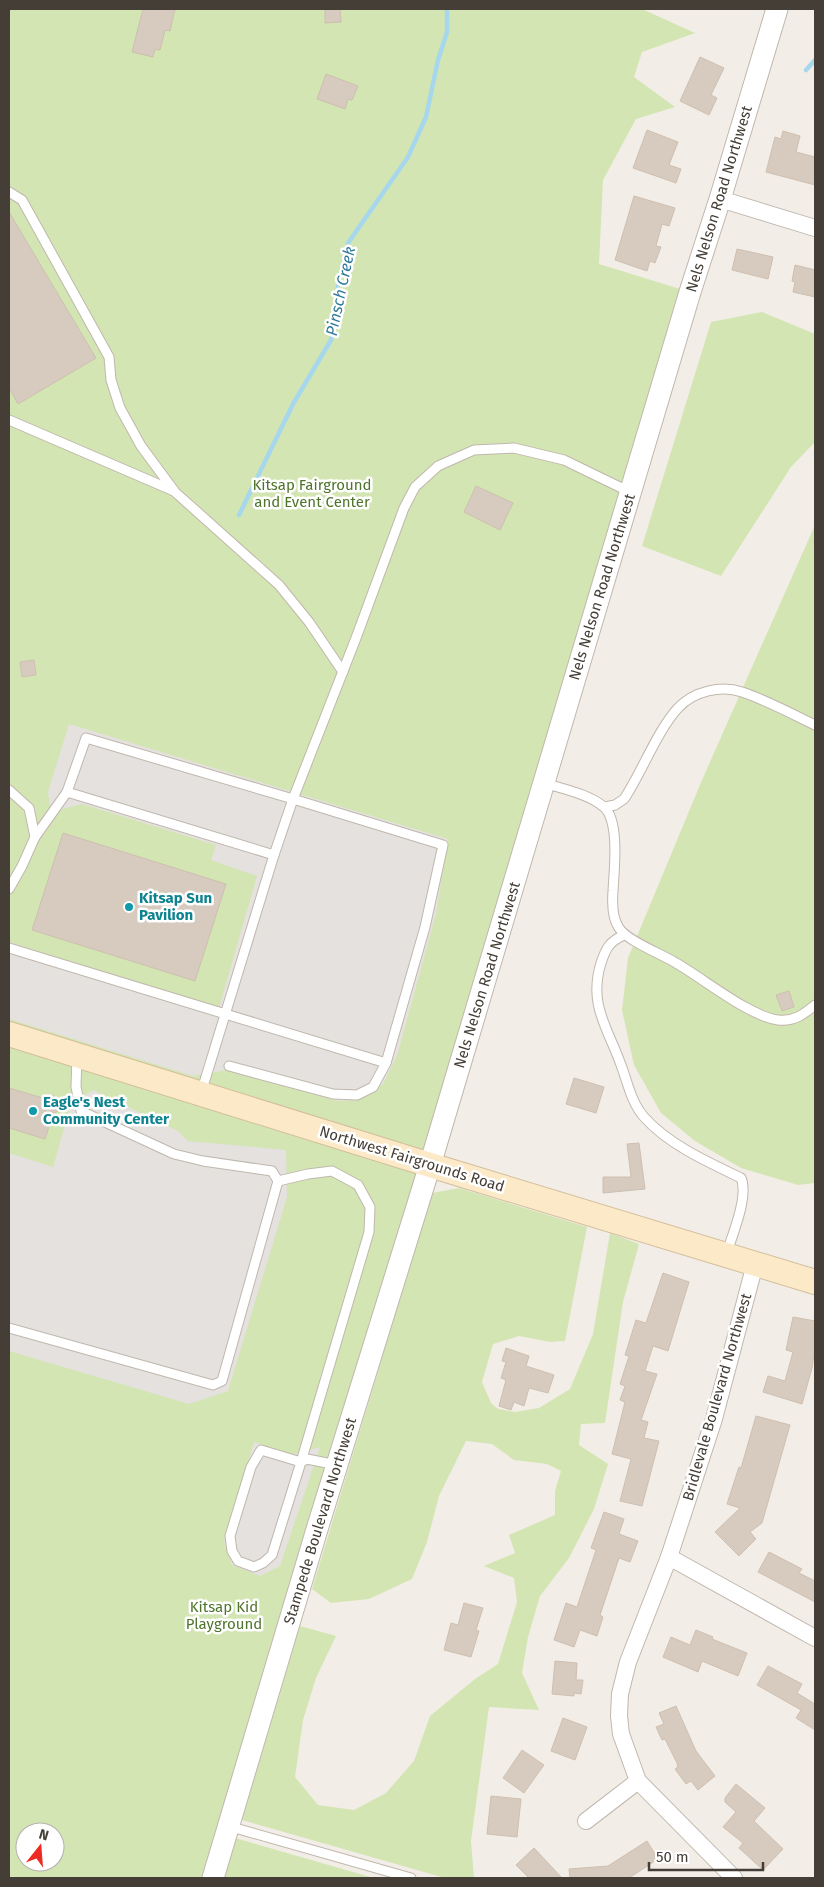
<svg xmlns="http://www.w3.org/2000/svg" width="824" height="1887" font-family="'Fira Sans',sans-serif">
	<rect width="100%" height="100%" fill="#f2eee7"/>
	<g fill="#d3e5b2" fill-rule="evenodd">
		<path d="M9,9H642L695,33L642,52L634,77L675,107L636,119L603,180L599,264L690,292L213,1878H9ZM25,1832H55V1862H25Z"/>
		<polygon points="762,312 815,334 815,442 791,467 721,576 642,546 711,322"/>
		<polygon points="815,525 815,1183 798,1185 741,1168 695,1141 661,1113 634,1065 622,1010 628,958 702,780"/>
		<polygon points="459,1188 587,1227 565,1341 550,1342 519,1336 493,1344 482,1382 491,1403 498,1409 515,1412 539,1408 570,1389 593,1334 610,1233 639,1244 623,1302 605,1423 581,1424 579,1445 608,1464 594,1509 569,1558 540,1596 528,1637 522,1673 539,1710 489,1707 471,1841 474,1878 445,1878 242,1820 300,1626 336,1636 316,1678 303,1720 295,1777 318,1805 354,1810 386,1793 414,1761 430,1716 475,1679 498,1664 517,1602 514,1578 484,1566 515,1553 509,1535 555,1515 555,1491 561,1471 547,1464 514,1460 492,1444 466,1441 439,1496 427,1542 412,1579 369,1599 331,1603 312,1589 432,1193"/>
		<polygon points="235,1838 374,1878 223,1878"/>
	</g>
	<g fill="#e4e1df">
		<polygon points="69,724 448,839 436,914 397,1056 383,1084 358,1100 337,1101 227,1070 193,1076 9,1019 9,942 219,1008 257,876 211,860 216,845 82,804 51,812 48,792"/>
		<polygon points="93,1090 178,1131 188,1141 286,1150 287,1197 228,1391 189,1404 9,1351 9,1153 53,1167 71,1104"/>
		<polygon points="254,1442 292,1455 320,1447 280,1566 260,1576 232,1565 224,1542"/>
	</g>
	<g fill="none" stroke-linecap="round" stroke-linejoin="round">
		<g stroke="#a6d7ec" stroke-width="4.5">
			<polyline points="806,70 815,60"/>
			<polyline points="239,515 293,404 331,340 339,280 348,243 408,157 426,117 438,60 447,32 447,9"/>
		</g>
	</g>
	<g fill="#d7cbc0" stroke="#cebfb0">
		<polygon points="143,9 175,9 170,31 165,30 160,50 155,49 153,57 132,52"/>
		<polygon points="325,9 340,9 341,22 325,23"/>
		<polygon points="700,57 724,68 711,95 717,98 709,115 680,101"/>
		<polygon points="326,74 358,86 352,100 348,99 345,109 317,99"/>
		<polygon points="647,130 678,142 669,165 681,169 676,183 633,168"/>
		<polygon points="783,131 800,136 796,152 815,157 815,185 766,172 775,137 781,139"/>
		<polygon points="634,196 675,208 669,226 662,224 656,246 661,247 655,263 650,261 647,271 615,260"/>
		<polygon points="9,212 96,358 18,404 9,388"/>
		<polygon points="737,249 773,257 768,279 732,270"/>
		<polygon points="795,265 815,270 815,297 793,292 795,282 792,281"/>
		<polygon points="476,486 513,503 500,530 464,512"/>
		<polygon points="34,660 36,675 22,677 20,662"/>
		<polygon points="63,833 226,884 195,981 32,930"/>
		<polygon points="789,991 794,1007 782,1011 776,995"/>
		<polygon points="574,1078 604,1087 596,1113 566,1104"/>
		<polygon points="9,1088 46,1099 53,1095 63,1108 53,1114 45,1139 9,1128"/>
		<polygon points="639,1143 645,1189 603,1193 603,1177 631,1177 627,1144"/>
		<polygon points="663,1273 689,1282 668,1351 653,1346 645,1371 657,1374 641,1420 648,1422 644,1438 659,1441 642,1506 620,1501 631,1459 612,1454 625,1402 620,1400 625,1386 620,1384 629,1356 625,1355 636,1320 646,1323"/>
		<polygon points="793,1317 815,1321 815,1349 812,1368 802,1404 763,1392 768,1376 785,1381 793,1352 786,1350"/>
		<polygon points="506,1348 529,1356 526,1366 554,1375 548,1393 529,1388 524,1406 514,1402 511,1410 499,1406 506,1380 501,1378 506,1362 502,1361"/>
		<polygon points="756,1416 790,1425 762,1523 750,1532 756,1539 739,1556 715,1532 740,1508 727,1504 739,1467 741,1468"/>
		<polygon points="604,1512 624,1519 619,1534 638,1541 630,1562 619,1558 600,1615 603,1617 597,1636 580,1630 574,1647 554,1640 566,1603 577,1607 596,1550 591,1548"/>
		<polygon points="769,1552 802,1569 799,1573 815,1581 815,1602 758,1572"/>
		<polygon points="464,1603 483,1608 476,1630 479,1631 471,1657 444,1650 451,1623 458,1625"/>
		<polygon points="696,1630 713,1637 712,1639 747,1653 738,1676 702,1661 698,1672 663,1657 671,1637 690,1645"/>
		<polygon points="555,1661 577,1663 576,1680 583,1680 581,1694 574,1693 574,1696 552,1694"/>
		<polygon points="768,1666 802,1684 797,1693 815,1704 815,1730 796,1718 801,1710 757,1685"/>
		<polygon points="676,1706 696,1751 715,1776 698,1790 691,1781 686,1784 675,1769 678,1767 677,1763 665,1739 662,1740 656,1727 664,1724 659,1713"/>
		<polygon points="563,1718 587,1727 575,1760 551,1751"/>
		<polygon points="522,1750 544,1765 524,1793 503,1778"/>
		<polygon points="736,1784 765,1808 754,1821 783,1849 763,1870 739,1848 743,1843 723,1827 736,1812 725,1802 725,1798"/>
		<polygon points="491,1796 521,1799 517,1837 487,1834"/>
		<polygon points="647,1841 658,1859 629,1878 570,1878 569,1869 608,1866"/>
		<polygon points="534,1848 562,1878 529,1878 516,1865"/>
	</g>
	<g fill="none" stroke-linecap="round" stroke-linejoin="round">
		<g stroke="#c0b7ad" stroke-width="11">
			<g id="service">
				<polyline points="9,192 22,200 109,357 111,380 120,408 141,446 175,492 279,585 309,622 343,672"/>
				<polyline points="9,420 174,491"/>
				<path d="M544,783C563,789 589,794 604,807C620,821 614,871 613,891C612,904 612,918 619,928C627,941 662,954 676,963C704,979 749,1016 778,1020C794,1022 804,1014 815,1005"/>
				<polyline points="9,790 29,808 35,837 22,866 9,889"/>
				<polyline points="67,792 274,855"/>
				<path d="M605,807L615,805L624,799C642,772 657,731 678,708C694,691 721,685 742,692C766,700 792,714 815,725"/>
				<polyline points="35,837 67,792 86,738 293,799 356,638 404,508 415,487 438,466 474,450 514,448 564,460 630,492"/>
				<path d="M624,935C609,942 606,948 601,963C588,1005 608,1028 621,1065C628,1083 631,1102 644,1117C669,1145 708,1162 741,1178C749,1196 732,1236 726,1255"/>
				<polyline points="9,948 386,1063"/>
				<polyline points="77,1055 76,1087 81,1111 174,1154 203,1161 272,1171 278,1181 308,1174 332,1171 358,1185 370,1207 369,1232 301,1462 261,1450 251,1467 230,1536 232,1551 238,1561 254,1567 263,1563 272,1555 301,1462 307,1459 337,1465"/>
				<polyline points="201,1093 274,855 293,799 443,845 425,927 386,1063 373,1087 357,1095 333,1094 229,1066"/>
				<polyline points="9,1328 213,1385 222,1381 278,1181"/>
				<polyline points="228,1826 411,1878"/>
			</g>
		</g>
		<g stroke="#c0b7ad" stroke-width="18">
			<g id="minor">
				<polyline points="720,199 815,228"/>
				<polyline points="669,1557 815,1638"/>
				<polyline points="586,1821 638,1781"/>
				<polyline points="734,1878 638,1781 621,1734 619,1716 620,1694 628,1662 669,1557 714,1419 755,1264"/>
			</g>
		</g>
		<g stroke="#c0b7ad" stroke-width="23">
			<polyline id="tertiary" points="213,1878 318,1526 430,1165 690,292 720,199 777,9"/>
		</g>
		<g stroke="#d3be9b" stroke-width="26">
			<polyline id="secondary" points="9,1034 443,1169 815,1282"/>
		</g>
		<use href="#service" stroke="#fff" stroke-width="9"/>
		<use href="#minor" stroke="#fff" stroke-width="16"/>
		<use href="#tertiary" stroke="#fff" stroke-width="21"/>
		<use href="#secondary" stroke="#fce9c8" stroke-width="24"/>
	</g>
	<g fill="#0f9aa8" stroke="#fff" stroke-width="2">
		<circle cx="129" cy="907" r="5"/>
		<circle cx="33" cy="1111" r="5"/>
	</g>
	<g text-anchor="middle" stroke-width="5" stroke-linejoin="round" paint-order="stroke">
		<g font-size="15" fill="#453e36" stroke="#fff">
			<text transform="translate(719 199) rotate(-73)" y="5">Nels Nelson Road Northwest</text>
			<text transform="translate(602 587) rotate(-73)" y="5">Nels Nelson Road Northwest</text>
			<text transform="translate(487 975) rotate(-73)" y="5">Nels Nelson Road Northwest</text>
			<text transform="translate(412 1159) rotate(17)" y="5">Northwest Fairgrounds Road</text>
			<text transform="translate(717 1397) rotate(-74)" y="5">Bridlevale Boulevard Northwest</text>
			<text transform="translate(320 1521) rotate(-73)" y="5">Stampede Boulevard Northwest</text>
		</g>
		<g font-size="15" fill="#4f742c" stroke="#fff">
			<text x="312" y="490">Kitsap Fairground<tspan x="312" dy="17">and Event Center</tspan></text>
			<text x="224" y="1612">Kitsap Kid<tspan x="224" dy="17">Playground</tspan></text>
		</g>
		<g font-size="15" font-weight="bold" fill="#0d838f" stroke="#fff" text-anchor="start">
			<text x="139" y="903">Kitsap Sun<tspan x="139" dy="17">Pavilion</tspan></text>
			<text x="43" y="1107">Eagle's Nest<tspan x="43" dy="17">Community Center</tspan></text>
		</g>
		<g font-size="16" font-style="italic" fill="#317a9c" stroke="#fff">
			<text transform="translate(340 291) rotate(-78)" y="6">Pinsch Creek</text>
		</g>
	</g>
	<rect width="824" height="1887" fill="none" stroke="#453e36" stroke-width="20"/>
	<g transform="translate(40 1847) rotate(17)"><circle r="24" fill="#ffffff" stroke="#b5b2af"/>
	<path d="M0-4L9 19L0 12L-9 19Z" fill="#ef2a22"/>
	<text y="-8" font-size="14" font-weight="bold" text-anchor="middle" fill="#453e36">N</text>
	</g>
	<path d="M649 1862v8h114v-8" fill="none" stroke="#453e36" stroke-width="2.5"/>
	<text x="656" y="1862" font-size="15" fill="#453e36" stroke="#ffffff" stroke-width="4" paint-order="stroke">50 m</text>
</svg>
